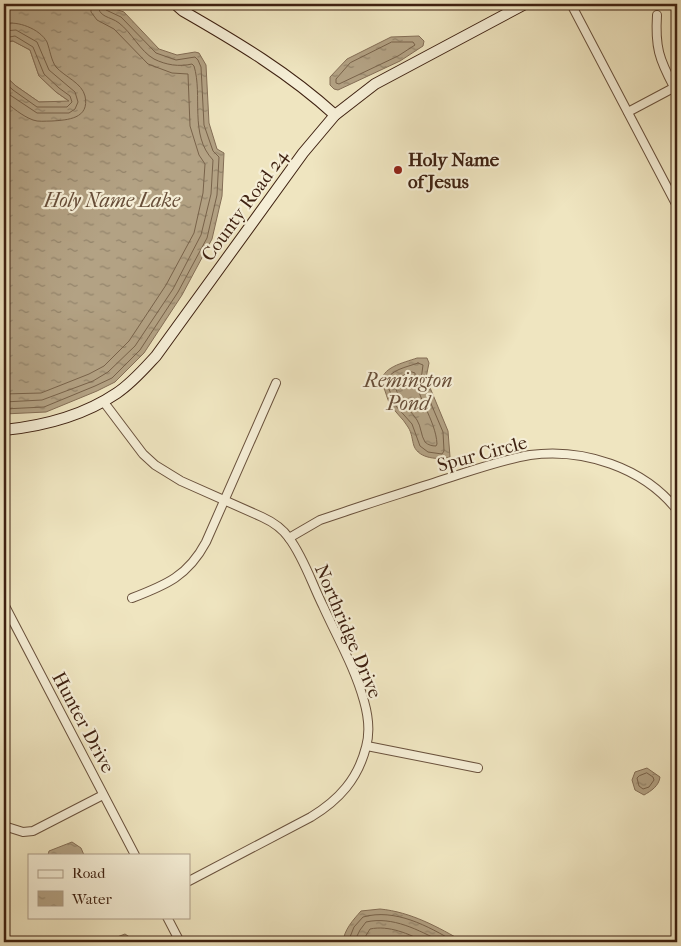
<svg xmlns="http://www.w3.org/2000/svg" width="681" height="946" font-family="'IM FELL French Canon',serif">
	<defs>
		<pattern id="water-ripples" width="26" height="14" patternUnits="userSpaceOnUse" patternTransform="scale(1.25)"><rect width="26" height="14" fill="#b3a284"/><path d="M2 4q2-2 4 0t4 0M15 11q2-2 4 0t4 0" fill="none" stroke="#93846b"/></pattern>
	</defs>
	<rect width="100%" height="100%" fill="#efe5c0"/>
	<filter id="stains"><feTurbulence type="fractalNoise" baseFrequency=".004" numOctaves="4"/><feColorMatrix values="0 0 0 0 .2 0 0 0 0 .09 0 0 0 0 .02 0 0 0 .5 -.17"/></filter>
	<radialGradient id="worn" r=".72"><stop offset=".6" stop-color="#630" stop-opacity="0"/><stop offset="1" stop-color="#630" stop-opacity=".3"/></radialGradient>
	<polygon fill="#d1c4a2" stroke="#88725a" points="13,41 30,50 39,76 56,92 70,102 39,102 16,86 4,75 4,43"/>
	<g fill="url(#water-ripples)" stroke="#846e56">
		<polygon points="4,4 110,4 109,7 124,12 159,49 177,55 195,52 199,53 206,65 209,123 217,149 224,153 222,196 212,239 182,295 144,353 115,382 97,391 46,412 4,414 4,75 16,86 39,102 69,101 56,92 39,76 30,50 13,41 4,43"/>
		<polygon points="419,36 424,41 423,46 400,61 338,90 334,89 330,85 330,77 347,59 391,37"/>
		<path d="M417,358H427L429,363L426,378L448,431L450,457C439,460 419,459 414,446C412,440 412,433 408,427C403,418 394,412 389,402C386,396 386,390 381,384C381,367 403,363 417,358Z"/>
		<path d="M647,768L660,777C659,786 651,791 644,795L635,790L632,780L635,772Z"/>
		<polygon points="72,842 81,848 84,855 48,855 49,851"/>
		<path d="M380,909C411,912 438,927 464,942H343C344,930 353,920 361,911Z"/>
		<polygon points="125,934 137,942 104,942"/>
	</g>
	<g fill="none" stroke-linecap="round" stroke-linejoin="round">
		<g stroke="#78624a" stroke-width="1">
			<path d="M4,24C17,20 40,29 47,42C50,50 51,60 56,67C65,77 82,83 85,96C90,119 67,120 52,121C45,121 38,122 33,120C22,116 12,107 4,101"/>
			<polyline points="4,31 16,30 37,42 49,70 75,92 78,102 75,109 69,113 37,113 4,91"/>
			<polyline points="4,38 15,36 33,47 44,74 59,88 70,96 72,102 67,107 37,107 13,90 4,82"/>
			<polygon points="392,42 413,42 415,45 398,56 339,84 336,83 336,79 350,63"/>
			<path d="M418,363L423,365L421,380L443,432L444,451L442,454L428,452L420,446L412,424L396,406L386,382C389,370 407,367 418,363Z"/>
			<path d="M412,372L415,373C414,393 436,420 437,444L436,446C432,446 428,445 425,442C421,436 421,426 417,420C406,404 397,401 394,380Z"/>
			<polyline points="4,394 41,393 89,374 104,366 129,341 166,285 194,233 203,193 205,164 199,155 190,126 188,74 172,73 148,64 114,29 97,20 91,12 91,4"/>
			<path d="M4,402L42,400L93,381L108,372L135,346L173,289L201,235L211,194L213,160C189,135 203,95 194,66L192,64C179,67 166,65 154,59C140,51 132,33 119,23C110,16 98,18 98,4"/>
			<polyline points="4,409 44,407 95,386 112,378 140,350 178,292 207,238 217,195 219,157 213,151 204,125 201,67 198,60 195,57 176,60 156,53 121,17 106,10 105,4"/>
			<polygon points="647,773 653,777 654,780 649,787 643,789 639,786 637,778 639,776"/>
			<path d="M348,942L354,927L363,917C395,908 428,926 455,942"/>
			<path d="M354,942L360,930L366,922C393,916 418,930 442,942"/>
			<path d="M362,942L370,929C389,925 409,934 425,942"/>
		</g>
		<g stroke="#6a523d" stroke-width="10">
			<g id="street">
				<polyline points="571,4 677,206"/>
				<path d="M657,15C655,47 659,59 674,87"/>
				<polyline points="628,112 677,86"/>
				<path d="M103,401L143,454L155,465L181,481L262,517C273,522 282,528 289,538C304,558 312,584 323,606C337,637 355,668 364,701C368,715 370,733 366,747C358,779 339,800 311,817L189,881"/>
				<path d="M289,538L320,520L344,512C376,501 409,491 442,480C471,471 500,460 530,455C583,448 643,467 677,510"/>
				<path d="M132,598C166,585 188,576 206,542L276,383"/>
				<polyline points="4,604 135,855"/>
				<polyline points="367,746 478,768"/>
				<polyline points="4,826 23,832 33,831 103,795"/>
				<polyline points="167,917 180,942"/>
			</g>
		</g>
		<g stroke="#3e2111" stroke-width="12">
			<g id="secondary">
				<path d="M175,4L183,11C237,42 289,73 335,115"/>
				<path d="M4,430C44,426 83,416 117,393C132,383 144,369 156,356L303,153L335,115L375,84L525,4"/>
			</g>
		</g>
		<use href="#street" stroke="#f5eed6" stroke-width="8"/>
		<use href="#secondary" stroke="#f5eed6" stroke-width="10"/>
	</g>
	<circle fill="#8f2418" stroke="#f5eed6" stroke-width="2" cx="398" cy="170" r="5"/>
	<g text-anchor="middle" stroke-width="4.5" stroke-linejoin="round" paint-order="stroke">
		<g font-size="19" font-weight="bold" fill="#3e2111" stroke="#f5eed6" text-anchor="start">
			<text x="408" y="166">Holy Name<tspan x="408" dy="22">of Jesus</tspan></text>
		</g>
		<g font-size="19" fill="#3e2111" stroke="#f5eed6">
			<text transform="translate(244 205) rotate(-54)" y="7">County Road 24</text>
			<text transform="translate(482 453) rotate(-15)" y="7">Spur Circle</text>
			<text transform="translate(349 631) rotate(67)" y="7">Northridge Drive</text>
			<text transform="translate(84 722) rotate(62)" y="7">Hunter Drive</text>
		</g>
		<g font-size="20" font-style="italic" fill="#674e39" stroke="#f5eed6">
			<text x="112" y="207">Holy Name Lake</text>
			<text x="408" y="387">Remington<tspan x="408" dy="23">Pond</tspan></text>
		</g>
	</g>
	<rect width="681" height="946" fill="none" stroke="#efe5c0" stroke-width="20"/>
	<rect x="5" y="5" width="671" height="936" fill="none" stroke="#3e2111" stroke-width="2.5"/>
	<rect x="10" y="10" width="661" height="926" fill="none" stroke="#3e2111"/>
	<rect x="28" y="854" width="162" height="65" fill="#f5eed6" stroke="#ac9c87"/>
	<rect x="38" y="870" width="25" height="8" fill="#f5eed6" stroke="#ac9c87"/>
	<text x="72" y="878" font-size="15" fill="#3e2111">Road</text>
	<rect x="38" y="891" width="25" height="15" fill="url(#water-ripples)" stroke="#ac9c87"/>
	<text x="72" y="904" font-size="15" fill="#3e2111">Water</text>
	<rect width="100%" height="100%" filter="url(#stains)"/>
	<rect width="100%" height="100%" fill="url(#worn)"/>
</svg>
